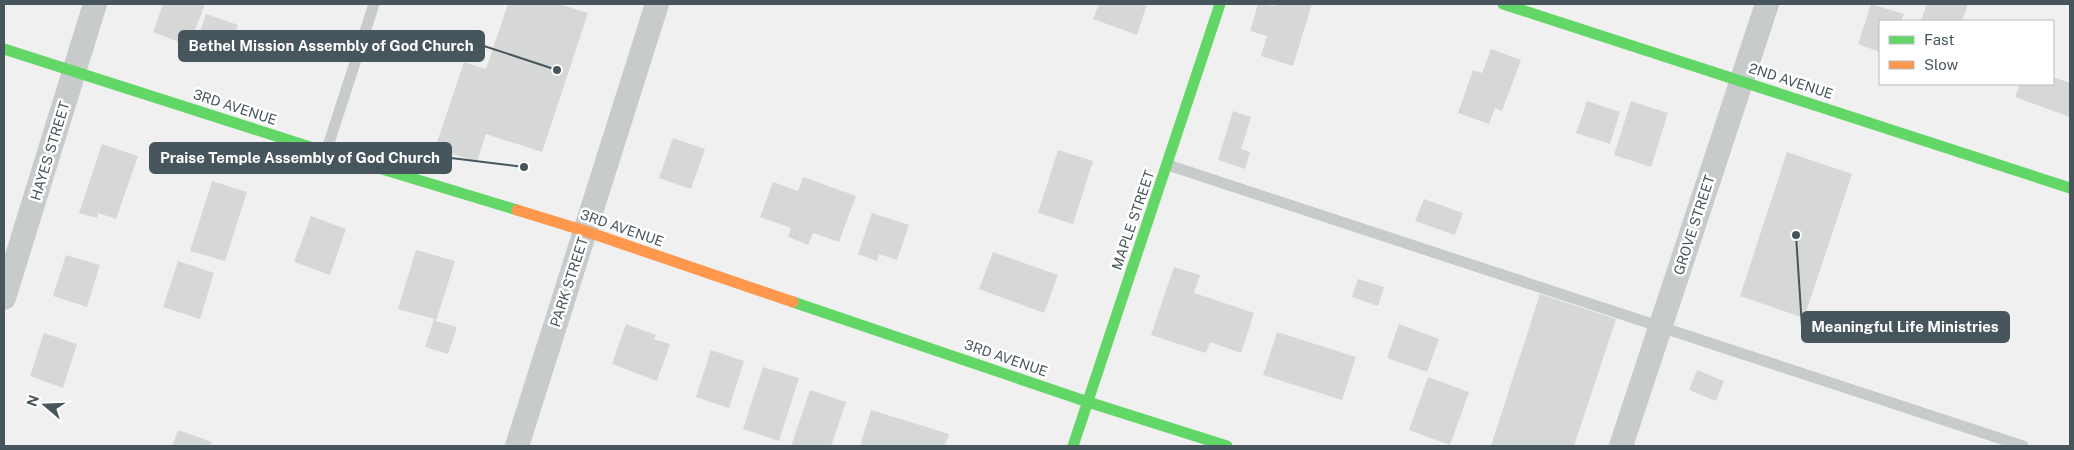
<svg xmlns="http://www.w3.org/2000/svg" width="2074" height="450" font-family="'Public Sans',sans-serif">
	<rect width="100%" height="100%" fill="#f0f0f0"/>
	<g fill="#d6d8d8">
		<polygon points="163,4 205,4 189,46 153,32"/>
		<polygon points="508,4 559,4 588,13 542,152 486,134 477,162 435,148 464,62 486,69"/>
		<polygon points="1099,4 1147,4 1137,35 1093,19"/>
		<polygon points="1258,4 1274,6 1275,4 1312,4 1293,66 1261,56 1267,36 1250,31"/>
		<polygon points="1871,4 1904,14 1901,21 1880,21 1880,52 1858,44"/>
		<polygon points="1927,4 1968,4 1962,21 1921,21"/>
		<polygon points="206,14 238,25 226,58 195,46"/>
		<polygon points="1491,49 1521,60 1502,111 1495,108 1489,124 1458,113 1473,70 1482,73"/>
		<polygon points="2053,77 2070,83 2070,117 2015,97 2020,84 2053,84"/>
		<polygon points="1587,101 1620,112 1610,144 1576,133"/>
		<polygon points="1631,101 1668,113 1651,167 1614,155"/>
		<polygon points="1233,111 1251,117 1241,149 1250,152 1245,169 1218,160"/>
		<polygon points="673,138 705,149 691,189 659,178"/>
		<polygon points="102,144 138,156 116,219 98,213 97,218 79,213"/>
		<polygon points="1058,150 1093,161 1073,224 1038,213"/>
		<polygon points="1787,152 1852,174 1804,318 1740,296"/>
		<polygon points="803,177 856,196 839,242 813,233 808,245 788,237 791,228 760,217 773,182 798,191"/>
		<polygon points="212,181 247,192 225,261 190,251"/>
		<polygon points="1424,199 1463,213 1455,235 1415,221"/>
		<polygon points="872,213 909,225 897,260 879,254 877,261 858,254"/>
		<polygon points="311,216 346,229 330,275 294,262"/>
		<polygon points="416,250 455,261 436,321 457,327 448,354 425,347 434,319 398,309"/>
		<polygon points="993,252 1058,275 1044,313 979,289"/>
		<polygon points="66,255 100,265 87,307 53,296"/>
		<polygon points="178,261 214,273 200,319 163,307"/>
		<polygon points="1174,267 1200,275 1194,293 1254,313 1241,353 1210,342 1206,353 1151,335"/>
		<polygon points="1358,279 1384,287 1378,306 1352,297"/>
		<polygon points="1540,294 1616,319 1574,446 1491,446"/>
		<polygon points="626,324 656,335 654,339 670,344 657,381 612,364"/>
		<polygon points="1399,324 1439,339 1427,372 1387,358"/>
		<polygon points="1277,332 1356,357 1342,400 1263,375"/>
		<polygon points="44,333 77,344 63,388 30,376"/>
		<polygon points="711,350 744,361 729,408 696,397"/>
		<polygon points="763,367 799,378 779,441 743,429"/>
		<polygon points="1697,370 1724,381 1716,401 1689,390"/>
		<polygon points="1428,377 1469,392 1450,445 1409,430"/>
		<polygon points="810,390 846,402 831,446 791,446"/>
		<polygon points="871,410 949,434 945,446 860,446"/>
		<polygon points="178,430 212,442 210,446 172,446"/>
	</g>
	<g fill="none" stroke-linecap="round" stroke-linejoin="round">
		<g stroke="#c8cbcc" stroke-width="11">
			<polyline points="326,152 374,4"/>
			<polyline points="1168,165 2023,446"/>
		</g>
		<g stroke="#c8cbcc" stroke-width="24">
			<polyline points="4,298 95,4"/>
			<polyline points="517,446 657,4"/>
			<polyline points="1621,446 1767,4"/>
		</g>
		<g stroke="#63d668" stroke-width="11">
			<polyline points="1503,4 2070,188"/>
			<polyline points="4,49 326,152 517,210"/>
			<polyline points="793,302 1088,402 1227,446"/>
			<polyline points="1073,446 1220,4"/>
		</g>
		<polyline stroke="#ff974d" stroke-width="11" points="517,210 585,231 793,302"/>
	</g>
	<g text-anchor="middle" stroke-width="5" stroke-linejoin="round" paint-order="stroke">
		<g font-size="14" fill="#47565c" stroke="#fff">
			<text transform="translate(1791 81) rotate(18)" y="5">2ND AVENUE</text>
			<text transform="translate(235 107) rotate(18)" y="5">3RD AVENUE</text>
			<text transform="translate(50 151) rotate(-73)" y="5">HAYES STREET</text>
			<text transform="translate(1133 220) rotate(-71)" y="5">MAPLE STREET</text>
			<text transform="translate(1694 225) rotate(-72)" y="5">GROVE STREET</text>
			<text transform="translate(622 228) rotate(19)" y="5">3RD AVENUE</text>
			<text transform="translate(569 282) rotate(-72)" y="5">PARK STREET</text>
			<text transform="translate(1006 358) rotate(19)" y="5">3RD AVENUE</text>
		</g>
	</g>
	<path fill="none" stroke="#47565c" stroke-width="2" d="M557 70L484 46M524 167L451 158M1796 235L1802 327"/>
	<g fill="#47565c" stroke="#fff" stroke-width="2">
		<circle cx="557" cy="70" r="5"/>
		<circle cx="524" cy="167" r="5"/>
		<circle cx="1796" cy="235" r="5"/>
	</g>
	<g fill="#47565c" stroke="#47565c" stroke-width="2">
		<rect x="179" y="31" width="305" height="30" rx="5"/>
		<rect x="150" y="143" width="301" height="30" rx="5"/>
		<rect x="1802" y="312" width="207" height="30" rx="5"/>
	</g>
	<g font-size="15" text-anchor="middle" font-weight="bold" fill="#fff">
		<text x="331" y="51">Bethel Mission Assembly of God Church</text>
		<text x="300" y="163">Praise Temple Assembly of God Church</text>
		<text x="1905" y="332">Meaningful Life Ministries</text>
	</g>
	<rect width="2074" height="450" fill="none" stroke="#47565c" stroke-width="10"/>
	<rect x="1879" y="20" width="175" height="65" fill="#ffffff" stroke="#b5bbbe"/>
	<rect x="1889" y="36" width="25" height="8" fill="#63d668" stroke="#b5bbbe"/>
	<text x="1924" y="45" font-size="15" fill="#47565c">Fast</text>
	<rect x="1889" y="61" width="25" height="8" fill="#ff974d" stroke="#b5bbbe"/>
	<text x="1924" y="70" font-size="15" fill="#47565c">Slow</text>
	<g transform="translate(45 405) rotate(289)" stroke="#ffffff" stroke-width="4" paint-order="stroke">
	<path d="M0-4L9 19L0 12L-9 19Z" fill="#47565c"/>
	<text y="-8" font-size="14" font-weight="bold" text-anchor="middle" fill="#47565c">N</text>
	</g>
</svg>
